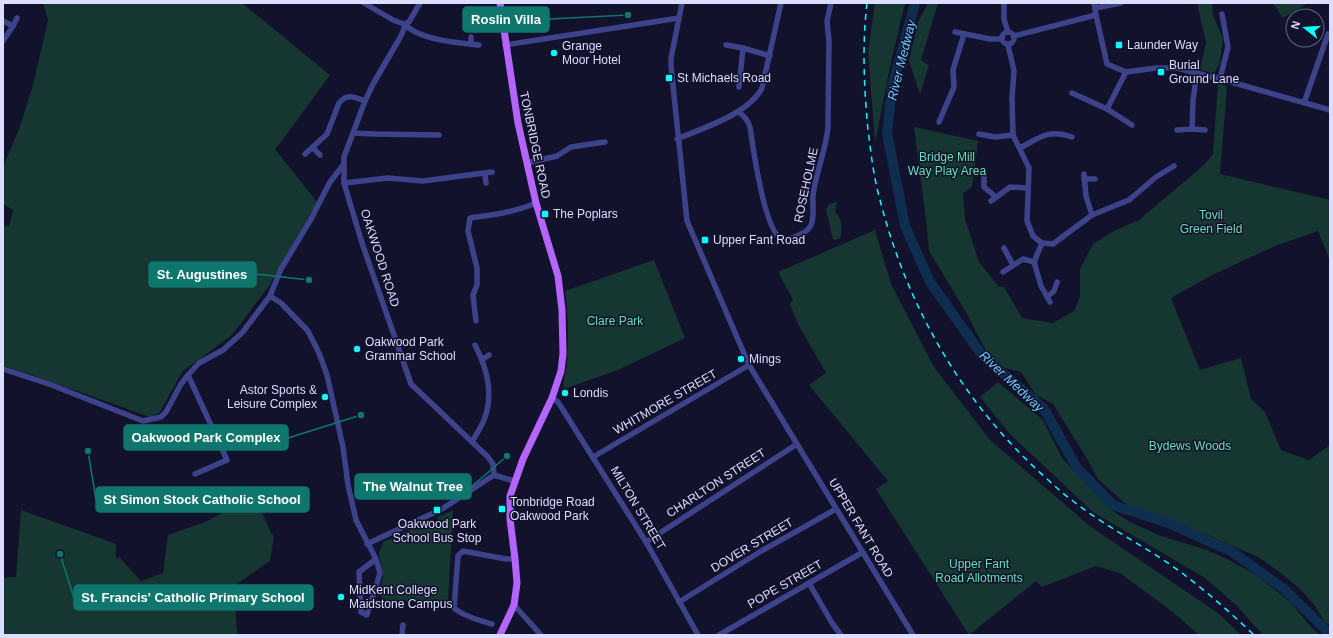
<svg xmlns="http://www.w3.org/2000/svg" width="1333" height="638" font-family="Arial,sans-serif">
	<rect width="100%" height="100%" fill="#13122c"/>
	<g fill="#153631">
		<polygon points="43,3 242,3 330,75 278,146 275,149 317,202 269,286 232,335 183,371 160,412 150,417 32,375 3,366 3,226 9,226 13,210 3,204 3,181 4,177 3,177 3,167 19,129 33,85 48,20"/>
		<polygon points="875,3 905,3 890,67 875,143 868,51"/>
		<polygon points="928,3 938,3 921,60 929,65 920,94 909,61 918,22"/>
		<polygon points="1197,3 1212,3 1213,15 1223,39 1220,62 1214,74 1200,69 1206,43"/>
		<polygon points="1273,3 1308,3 1283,18"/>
		<polygon points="1218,83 1227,86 1220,174 1330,200 1330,261 1318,231 1275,246 1212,275 1171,298 1200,370 1241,358 1251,399 1265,412 1281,450 1309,460 1330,445 1330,625 1325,622 1315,606 1298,587 1278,571 1260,558 1215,538 1168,519 1142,511 1125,503 1098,479 1086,457 1053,404 1036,395 1021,372 1005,368 987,353 966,312 929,251 926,220 914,127 978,141 972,187 963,193 965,219 979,262 999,287 1004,287 1022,318 1053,323 1074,311 1080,296 1080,269 1093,244 1112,232 1139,220 1204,165 1213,154"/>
		<path d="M837,202L835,211C842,220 843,227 840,238L836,240L833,239L826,210L828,205Z"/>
		<polygon points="875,230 891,284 934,367 990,440 1091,527 1218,613 1241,635 1199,635 1174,613 1120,573 1096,566 1042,587 1036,581 969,635 876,489 888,481 809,385 826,373 798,324 790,304 793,300 778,272"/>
		<path d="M654,260L685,338L618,370L564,389C562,380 566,372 567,364C568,340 569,314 565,291Z"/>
		<polygon points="998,382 1043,420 1062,458 1113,511 1130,522 1161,536 1207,550 1231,561 1258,576 1290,602 1312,628 1320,635 1263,635 1236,605 1205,578 1093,512 1010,434 980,397"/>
		<polygon points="253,491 271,533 274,536 270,561 234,586 237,635 3,635 3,578 16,577 21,510 116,544 116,559 119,557 141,581 163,573 168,535 205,522 221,514 219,507"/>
		<polygon points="453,510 448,601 384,600 379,593 383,576 379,554 383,542 427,522 430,523 431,528 435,528 438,517"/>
	</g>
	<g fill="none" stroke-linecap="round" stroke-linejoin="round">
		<polyline stroke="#0e2d4f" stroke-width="10" points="915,3 892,87 887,133 905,226 930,282 982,355 1044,409 1077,468 1113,505 1168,523 1231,551 1284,589 1330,634"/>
		<g stroke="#3d438a" stroke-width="5.5">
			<polyline points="364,3 393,20 404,24 409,22 420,3"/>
			<polyline points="682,3 671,58 671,66 687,221 749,365 913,635"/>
			<polyline points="1004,3 1004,19 1008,32"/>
			<polyline points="1094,3 1096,15 1107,64 1126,72 1156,68 1177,68 1220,79 1330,110"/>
			<polyline points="1095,8 1121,3"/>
			<polyline points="3,21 13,26"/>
			<polyline points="404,24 404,29 401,36 373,84 365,101 344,157 344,183 362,243 411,384 488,457 493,464 494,475"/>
			<path d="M404,24C420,40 458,43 479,45"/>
			<circle cx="1008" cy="38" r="6"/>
			<polyline points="955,32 990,39 1002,39"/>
			<polyline points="1014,36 1096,15"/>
			<polyline points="471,37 471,44"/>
			<polyline points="3,41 13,26 17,18"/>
			<polyline points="505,45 679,18"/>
			<polyline points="726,45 743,48 770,56"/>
			<polyline points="1008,45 1014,71 1012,98 1013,135 1029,168 1027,221 1033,236 1042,243 1053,244 1092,215 1129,200 1156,177 1174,166"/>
			<polyline points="1220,79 1228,47 1222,14"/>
			<polyline points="739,87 743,48"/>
			<polyline points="1072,93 1107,109 1132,125"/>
			<polyline points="1304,103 1328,34"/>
			<polyline points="1107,109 1126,72"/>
			<path d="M738,112C744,115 748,121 750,127C753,148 764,227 780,238C786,243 809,232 811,225C815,216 812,205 813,195C816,172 826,150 828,127L829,41L827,21L831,3"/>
			<polyline points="939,122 954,87 953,70 964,34"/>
			<polyline points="1192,129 1193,100 1197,73"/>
			<polyline points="1177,130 1192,129 1205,130"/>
			<polyline points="353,133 375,134 439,135"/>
			<polyline points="979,134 995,137 1013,135"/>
			<path d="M677,139C703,128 749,114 762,88L781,3"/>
			<polyline points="313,148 320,155"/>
			<path d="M1020,148C1041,137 1048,129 1072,137"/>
			<path d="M305,154L327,134L339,103C347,93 355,97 365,101"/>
			<polyline points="527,163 557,156 571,147 605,142"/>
			<polyline points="485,174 486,183"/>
			<polyline points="984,174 984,187 996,197"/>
			<polyline points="1084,174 1086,196 1092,215"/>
			<polyline points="1084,179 1095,179"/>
			<polyline points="344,183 388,178 423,181 492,172"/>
			<polyline points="991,201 1010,187 1028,188"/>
			<polyline points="1042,243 1034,262 1041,286 1050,302"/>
			<polyline points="1004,248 1013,265"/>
			<polyline points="1003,272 1023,259 1034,262"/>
			<polyline points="270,296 281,303 308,331 319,353 327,375 343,447 348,485 356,520 376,559 380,573 367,615 361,612 359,572 376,559"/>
			<polyline points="1047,297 1054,291 1057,282"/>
			<path d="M476,321L473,295L477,285V268L468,231L470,218C493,215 515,212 536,203"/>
			<polyline points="483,359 489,355"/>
			<polyline points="3,369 49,384 143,421 161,417 166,412 181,384 188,375 199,363 223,350 242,333 270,296 281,269 311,219 330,182 344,164"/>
			<polyline points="188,375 227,460 195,474"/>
			<polyline points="552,398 558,402 646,542 698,635"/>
			<path d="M472,442C476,435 481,427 484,420C494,395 487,368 475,345"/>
			<polyline points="593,457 749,365"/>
			<polyline points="646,542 797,444"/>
			<polyline points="367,544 442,509 494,475 514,481"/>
			<polyline points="809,583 832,623 841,635"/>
			<polyline points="679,602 763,550 836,509"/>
			<polyline points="514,605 541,635"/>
			<path d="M492,624C481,621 463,616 454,608L458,556L463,551L506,559H515"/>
			<polyline points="402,635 403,625"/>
			<polyline points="719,635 863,552"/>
		</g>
		<polyline stroke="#b365fd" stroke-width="7" points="500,3 518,123 536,203 558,276 562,310 563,354 561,371 552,398 523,459 510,496 510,519 515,559 517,583 514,605 500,635"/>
		<path stroke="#0bfcfa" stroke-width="1.5" stroke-dasharray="6 5" stroke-linecap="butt" d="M867,3C862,45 864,88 868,130C871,152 873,174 879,196C906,305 962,403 1046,478C1055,486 1063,494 1073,501C1107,528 1147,547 1182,573C1207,592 1231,613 1254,635"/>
	</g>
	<g fill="#0bfcfa" stroke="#13122c" stroke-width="1.5">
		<rect x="1115" y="41" width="8" height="8" rx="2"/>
		<circle cx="554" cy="53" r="4"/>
		<rect x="1157" y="68" width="8" height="8" rx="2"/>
		<rect x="665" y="74" width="8" height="8" rx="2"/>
		<rect x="541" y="210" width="8" height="8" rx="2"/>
		<rect x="701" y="236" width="8" height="8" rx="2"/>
		<circle cx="357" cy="349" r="4"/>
		<circle cx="741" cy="359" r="4"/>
		<circle cx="565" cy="393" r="4"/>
		<circle cx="325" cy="397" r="4"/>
		<rect x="498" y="505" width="8" height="8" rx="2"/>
		<rect x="433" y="506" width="8" height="8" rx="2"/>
		<circle cx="341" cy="597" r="4"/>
	</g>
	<g text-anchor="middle" stroke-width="3" stroke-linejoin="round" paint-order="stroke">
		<g font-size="12" fill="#ddf" stroke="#13122c" text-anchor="start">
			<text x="1127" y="49">Launder Way</text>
			<text x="562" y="50">Grange<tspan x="562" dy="14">Moor Hotel</tspan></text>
			<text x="1169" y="69">Burial<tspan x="1169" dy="14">Ground Lane</tspan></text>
			<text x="677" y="82">St Michaels Road</text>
			<text x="553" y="218">The Poplars</text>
			<text x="713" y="244">Upper Fant Road</text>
			<text x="365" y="346">Oakwood Park<tspan x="365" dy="14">Grammar School</tspan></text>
			<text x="749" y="363">Mings</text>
			<text x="317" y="394" text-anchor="end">Astor Sports &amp;<tspan x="317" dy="14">Leisure Complex</tspan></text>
			<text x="573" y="397">Londis</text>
			<text x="510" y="506">Tonbridge Road<tspan x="510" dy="14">Oakwood Park</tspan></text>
			<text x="437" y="528" text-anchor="middle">Oakwood Park<tspan x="437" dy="14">School Bus Stop</tspan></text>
			<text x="349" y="594">MidKent College<tspan x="349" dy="14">Maidstone Campus</tspan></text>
		</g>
		<g font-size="12" fill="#ddf" stroke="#13122c">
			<text transform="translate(535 145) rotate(78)" y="4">TONBRIDGE ROAD</text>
			<text transform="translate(806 185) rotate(-78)" y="4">ROSEHOLME</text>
			<text transform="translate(380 258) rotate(72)" y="4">OAKWOOD ROAD</text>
			<text transform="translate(665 402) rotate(-30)" y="4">WHITMORE STREET</text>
			<text transform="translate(716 483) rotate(-33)" y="4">CHARLTON STREET</text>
			<text transform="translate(638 508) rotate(59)" y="4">MILTON STREET</text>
			<text transform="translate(861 528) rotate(59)" y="4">UPPER FANT ROAD</text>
			<text transform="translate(752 545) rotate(-31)" y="4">DOVER STREET</text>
			<text transform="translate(785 584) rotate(-30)" y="4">POPE STREET</text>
		</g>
		<g font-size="12" fill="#67e0b4" stroke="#13122c">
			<text x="947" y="161">Bridge Mill<tspan x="947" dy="14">Way Play Area</tspan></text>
			<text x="1211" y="219">Tovil<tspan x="1211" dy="14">Green Field</tspan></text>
			<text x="615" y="325">Clare Park</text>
			<text x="1190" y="450">Bydews Woods</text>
			<text x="979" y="568">Upper Fant<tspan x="979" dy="14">Road Allotments</tspan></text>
		</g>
		<g font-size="13" font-style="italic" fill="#6ccafd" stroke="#13122c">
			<text transform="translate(901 60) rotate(-76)" y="5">River Medway</text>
			<text transform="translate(1012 381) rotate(43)" y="5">River Medway</text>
		</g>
	</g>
	<path fill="none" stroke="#0f766e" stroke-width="1.5" d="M628 15L549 19M309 280L256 274M361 415L288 438M507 456L471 487M88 451L96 500M60 554L74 598"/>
	<g fill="#0f766e" stroke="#13122c" stroke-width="1.5">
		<circle cx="628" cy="15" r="4"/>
		<circle cx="309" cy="280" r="4"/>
		<circle cx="361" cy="415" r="4"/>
		<circle cx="507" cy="456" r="4"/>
		<circle cx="88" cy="451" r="4"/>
		<circle cx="60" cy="554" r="4"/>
	</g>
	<g fill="#0f766e" stroke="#0f766e" stroke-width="1.5">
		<rect x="463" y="7" width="86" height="25" rx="4"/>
		<rect x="149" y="262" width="107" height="25" rx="4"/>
		<rect x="124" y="425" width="164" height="25" rx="4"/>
		<rect x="355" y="474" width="116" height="25" rx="4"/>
		<rect x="96" y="487" width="213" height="25" rx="4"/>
		<rect x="74" y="585" width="239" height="25" rx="4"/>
	</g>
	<g font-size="13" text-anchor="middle" font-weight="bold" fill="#fff">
		<text x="506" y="24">Roslin Villa</text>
		<text x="202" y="279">St. Augustines</text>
		<text x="206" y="442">Oakwood Park Complex</text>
		<text x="413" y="491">The Walnut Tree</text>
		<text x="202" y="504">St Simon Stock Catholic School</text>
		<text x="193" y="602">St. Francis' Catholic Primary School</text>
	</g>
	<rect width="1333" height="638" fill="none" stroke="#ddddff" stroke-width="8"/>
	<g transform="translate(1305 28) rotate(287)"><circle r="19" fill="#13122c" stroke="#646380"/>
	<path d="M0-3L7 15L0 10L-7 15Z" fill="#0bfcfa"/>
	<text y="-6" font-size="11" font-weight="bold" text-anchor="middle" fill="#ddddff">N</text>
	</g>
</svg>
